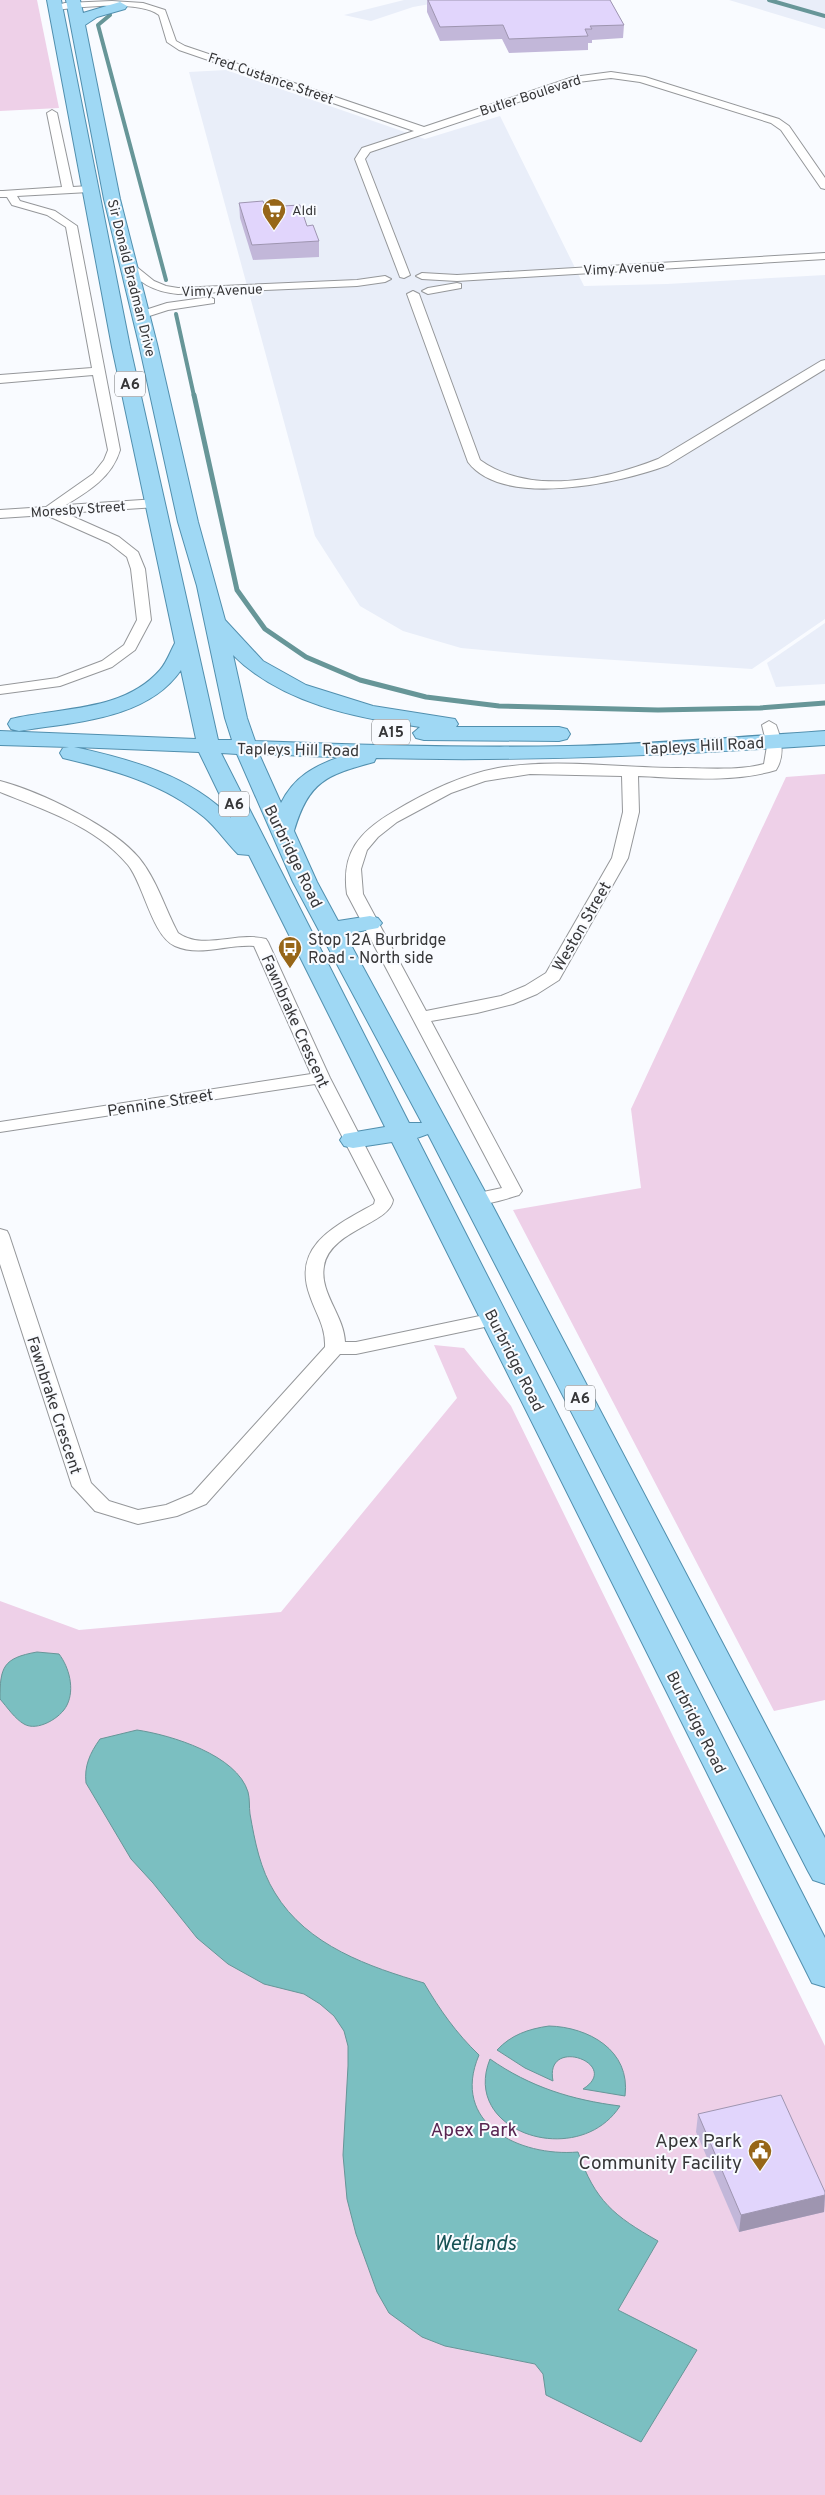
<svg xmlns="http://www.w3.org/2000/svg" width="825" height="2495" font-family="Overpass,sans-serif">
	<rect width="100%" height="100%" fill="#f9fbff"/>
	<g fill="#e9eef9">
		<polygon points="404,0 453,0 413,7 371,21 344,15"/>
		<polygon points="729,0 825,0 825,29"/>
		<polygon points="226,70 425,139 500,116 584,286 667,284 825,275 825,619 752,669 538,655 461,648 403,631 360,606 315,536 189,72"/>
		<polygon points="825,623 825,684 776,687 767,663"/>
	</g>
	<g fill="#eed0e8">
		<polygon points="0,0 37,0 59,108 0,111"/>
		<polygon points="825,774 825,1700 774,1711 513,1210 641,1188 631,1109 786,777"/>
		<polygon points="434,1345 464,1348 511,1406 825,2046 825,2495 0,2495 0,1601 79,1630 281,1612 457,1398"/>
	</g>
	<g fill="#7bbfc1" stroke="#679698">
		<path d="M37,1652L59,1654C69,1667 75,1689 67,1705C61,1718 37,1732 24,1724C15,1719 7,1707 0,1699C0,1667 3,1658 37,1652Z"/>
		<path d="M137,1730C171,1735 237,1755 248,1792C250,1799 249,1807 250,1814C255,1842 260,1869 275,1893C307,1946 370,1967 424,1983C440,2010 456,2033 479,2055C450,2123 519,2157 578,2152C595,2201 614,2216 658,2241L618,2310L697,2350L641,2442L546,2395L543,2374L535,2364L445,2346L422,2337L389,2313L377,2292L356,2234L347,2199L343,2155L348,2066V2046L344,2031L334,2016L320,2004L304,1994L264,1984L228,1964L197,1938L153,1883L131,1859L86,1783C84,1766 90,1753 100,1739Z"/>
		<path d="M549,2026C588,2027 631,2050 625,2096L583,2089C623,2064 544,2035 553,2081L525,2068L497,2050C511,2035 528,2029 549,2026Z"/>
		<path d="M490,2059C530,2087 572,2100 620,2106C579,2170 460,2133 490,2059Z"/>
	</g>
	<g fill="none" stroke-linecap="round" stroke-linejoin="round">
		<g stroke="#679698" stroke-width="4">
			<polyline points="769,0 825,16"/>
			<polyline points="110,15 98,25 166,280"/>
			<polyline points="176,314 194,396"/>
		</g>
		<polyline stroke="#679698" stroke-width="5" points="194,395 237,590 265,629 306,657 360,680 426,697 499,706 658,710 760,708 825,703"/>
		<g stroke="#95979a" stroke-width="2">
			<g id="street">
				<path d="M112,1L143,3L165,10L176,41L185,46L424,127L573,77L611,72L645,77L779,119L789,126L825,178V189L821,188L781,130L771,123L640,82L611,78L578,82L370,152L365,159L410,275L404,278L400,277L355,159L362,148L414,131L179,50L167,42L159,15C140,0 79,7 55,10L50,7L65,3Z"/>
				<path d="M52,110L57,113L73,187L89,186L94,189L89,192L17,196L20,201L55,211L77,226L120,450C112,477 89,491 66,505L157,499L164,503L157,507L65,513L119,537L138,552L145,569L151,620L135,650L112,667L60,686L0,694V686L57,678L102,661L124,645L137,620L131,569L127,557L109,543L46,515L0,518V510L46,507L93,474L104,460L108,450L93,375L0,383V375L92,368L66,227L47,215L12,205L7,197H0V191H3L62,187L47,113Z"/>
				<polygon points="825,253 825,259 457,281 422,279 416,276 422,273 457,275"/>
				<path d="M128,260L154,281L166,286L178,288L357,280L385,276L391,279L385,282L357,286L178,294C154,292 137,282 122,263Z"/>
				<polygon points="457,283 461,284 461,288 428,294 422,291 428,288"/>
				<path d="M413,291L419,294L480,460C530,496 605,480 658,459L821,361L825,360V369L668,465C621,483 503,509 468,462L407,294Z"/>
				<polygon points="210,297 214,299 214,303 168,310 140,319 134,315 136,313 167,303"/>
				<path d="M769,721L776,725C782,740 785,756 776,770C733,783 682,778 638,776L639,812L628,858L559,980L537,994L513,1004L477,1013L431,1021L522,1191L519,1195C505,1199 484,1207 469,1203L467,1199L469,1195L502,1188L347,894C341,853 359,832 393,812C426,792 461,775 498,768C557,758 618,768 677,768C703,768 740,771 764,764L767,746L762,725ZM530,774L622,776L623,812L612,858L546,973L525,986L501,996L426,1011L363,894L361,869L367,850L378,837L397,822L451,793L485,781Z"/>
				<path d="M0,781C39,791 114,827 139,858C157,880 165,909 178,933C203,951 237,931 266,939L268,942L330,1078L393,1200C390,1224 330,1230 324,1266C319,1293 344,1315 345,1342H356L494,1313L501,1315L504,1319L501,1323L494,1325L356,1354H340L206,1504L177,1516L138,1524L95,1511L72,1486L0,1264V1229L7,1231L9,1235L91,1483L109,1501L138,1510L166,1505L192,1494L325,1347C326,1327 316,1314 310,1296C291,1245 337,1225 374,1204L375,1200L315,1084L0,1132V1122L311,1074L254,946C227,944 200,957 175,946C152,936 144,885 128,865C96,826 44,810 0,792Z"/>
			</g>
		</g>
		<g stroke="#518fae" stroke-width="2">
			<path id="primary" d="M47,0H61L130,347L218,740H232L225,718L197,586L178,522L139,344L104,199L66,0H80L83,13L120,2L127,6L125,9L97,17L85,25L120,199L157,344L198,522L225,620L263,661L306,685L373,706L455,719L458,724L456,727H559L567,729L570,734L567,739L559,741L424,740L416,738L413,733L420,727C355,718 281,703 233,655L247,718L255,741C359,745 464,748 568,746C654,744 740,737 825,731V745C675,755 526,762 376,758L374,762C326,775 309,781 294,831L317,882L338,921L370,916L378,918L382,923L378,928L345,934L489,1199L825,1838V1884L813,1880L808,1871L428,1134L417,1138L825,1938V1987L812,1983L807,1973L392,1142L353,1148L344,1146L340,1140L344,1134L385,1127L249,855L238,854C226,842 217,828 204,817C163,783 113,770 63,758L60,753L63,748L69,747L0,745V731L196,739L181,670C147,720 73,722 19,731L11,729L8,724L11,719C61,707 123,712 160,670C167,662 170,652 175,643L112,347ZM74,747L199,752L231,818C190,775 129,759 74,747ZM221,753L237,754L293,882L422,1123H409ZM259,754L332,757H340C314,766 294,777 281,803Z"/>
		</g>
		<use href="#street" fill="#fff" fill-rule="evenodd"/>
		<use href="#primary" fill="#9fd8f4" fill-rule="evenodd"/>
	</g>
	<g fill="#c2b7d9">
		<polygon points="427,0 610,0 624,25 623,38 592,40 592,43 588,43 588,50 509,53 502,39 440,41 427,12"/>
		<polygon points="239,203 307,226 319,241 319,257 253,260 240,218"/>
		<polygon points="698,2114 825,2192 824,2212 739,2232 696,2132"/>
	</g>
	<polygon fill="#9e95b0" points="825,2195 824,2212 739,2232 741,2215"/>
	<g fill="#e1d5fc" stroke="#9e95b0">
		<polygon points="428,0 610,0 624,25 590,26 592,29 585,29 588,36 509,39 503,25 440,27"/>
		<polygon points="263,201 265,207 300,205 307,226 313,225 319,241 252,245 239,203"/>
		<polygon points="781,2095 825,2192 825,2195 741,2215 698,2114"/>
	</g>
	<defs>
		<g id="supermarket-pin" transform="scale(1.25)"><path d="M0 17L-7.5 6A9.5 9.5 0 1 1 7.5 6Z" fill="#976618" stroke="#f9fbff"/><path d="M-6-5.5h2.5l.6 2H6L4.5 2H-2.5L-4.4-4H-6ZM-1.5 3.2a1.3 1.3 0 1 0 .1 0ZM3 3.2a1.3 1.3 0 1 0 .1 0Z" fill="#fff"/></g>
		<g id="bus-pin" transform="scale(1.25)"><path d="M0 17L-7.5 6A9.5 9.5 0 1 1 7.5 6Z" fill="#976618" stroke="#f9fbff"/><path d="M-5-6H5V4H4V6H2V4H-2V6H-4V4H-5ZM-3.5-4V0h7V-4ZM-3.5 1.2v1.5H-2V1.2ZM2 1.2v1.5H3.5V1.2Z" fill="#fff"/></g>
		<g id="civic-pin" transform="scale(1.25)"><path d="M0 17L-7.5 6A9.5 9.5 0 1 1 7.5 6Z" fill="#976618" stroke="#f9fbff"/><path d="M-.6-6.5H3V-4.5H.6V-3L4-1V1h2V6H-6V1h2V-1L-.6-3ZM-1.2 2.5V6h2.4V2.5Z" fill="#fff"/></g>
	</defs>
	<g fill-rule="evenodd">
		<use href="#supermarket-pin" x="274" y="210"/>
		<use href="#bus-pin" x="290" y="948"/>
		<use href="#civic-pin" x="760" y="2151"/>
	</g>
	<g text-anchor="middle" stroke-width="4" stroke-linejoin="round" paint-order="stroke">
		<g font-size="14" fill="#373739" stroke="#f9fbff">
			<text transform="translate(271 78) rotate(19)" y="5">Fred Custance Street</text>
			<text transform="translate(530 95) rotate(-18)" y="5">Butler Boulevard</text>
			<text transform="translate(624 268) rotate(-3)" y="5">Vimy Avenue</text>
			<text transform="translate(132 278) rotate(76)" y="5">Sir Donald Bradman Drive</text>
			<text transform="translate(222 290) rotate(-2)" y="5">Vimy Avenue</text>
			<text transform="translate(78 509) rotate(-4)" y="5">Moresby Street</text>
		</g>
		<g font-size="14" fill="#373739" stroke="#f9fbff" text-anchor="start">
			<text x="292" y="215">Aldi</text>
		</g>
		<g fill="#f9fbff" stroke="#717274" stroke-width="1">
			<rect x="115" y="371.5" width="30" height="25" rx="4"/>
			<rect x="372" y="719.5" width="38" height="25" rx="4"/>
			<rect x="219" y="791.5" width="30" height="25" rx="4"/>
			<rect x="565" y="1385.5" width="30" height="25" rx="4"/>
		</g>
		<g font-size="15" font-weight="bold" fill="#373739">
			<text x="130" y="389">A6</text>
			<text x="391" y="737">A15</text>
			<text x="234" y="809">A6</text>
			<text x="580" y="1403">A6</text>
		</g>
		<g font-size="16" fill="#373739" stroke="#f9fbff">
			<text transform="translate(703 745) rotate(-3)" y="6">Tapleys Hill Road</text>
			<text transform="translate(298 749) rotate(1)" y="6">Tapleys Hill Road</text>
			<text transform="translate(294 856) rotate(64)" y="6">Burbridge Road</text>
			<text transform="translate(581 926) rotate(-60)" y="6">Weston Street</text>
			<text transform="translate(296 1021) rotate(66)" y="6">Fawnbrake Crescent</text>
			<text transform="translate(160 1102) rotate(-9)" y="6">Pennine Street</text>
			<text transform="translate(515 1360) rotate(63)" y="6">Burbridge Road</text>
			<text transform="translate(55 1405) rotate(72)" y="6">Fawnbrake Crescent</text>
			<text transform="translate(697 1722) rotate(63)" y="6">Burbridge Road</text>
		</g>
		<g font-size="16" fill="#373739" stroke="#f9fbff" text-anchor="start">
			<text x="308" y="945">Stop 12A Burbridge<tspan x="308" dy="18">Road - North side</tspan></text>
		</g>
		<g font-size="19" fill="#582451" stroke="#f9fbff">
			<text x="474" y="2136">Apex Park</text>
		</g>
		<g font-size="19" fill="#373739" stroke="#f9fbff" text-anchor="end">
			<text x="742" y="2147">Apex Park<tspan x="742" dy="22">Community Facility</tspan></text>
		</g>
		<g font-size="21" font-style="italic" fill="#175255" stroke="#f9fbff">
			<text x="475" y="2250">Wetlands</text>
		</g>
	</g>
</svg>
